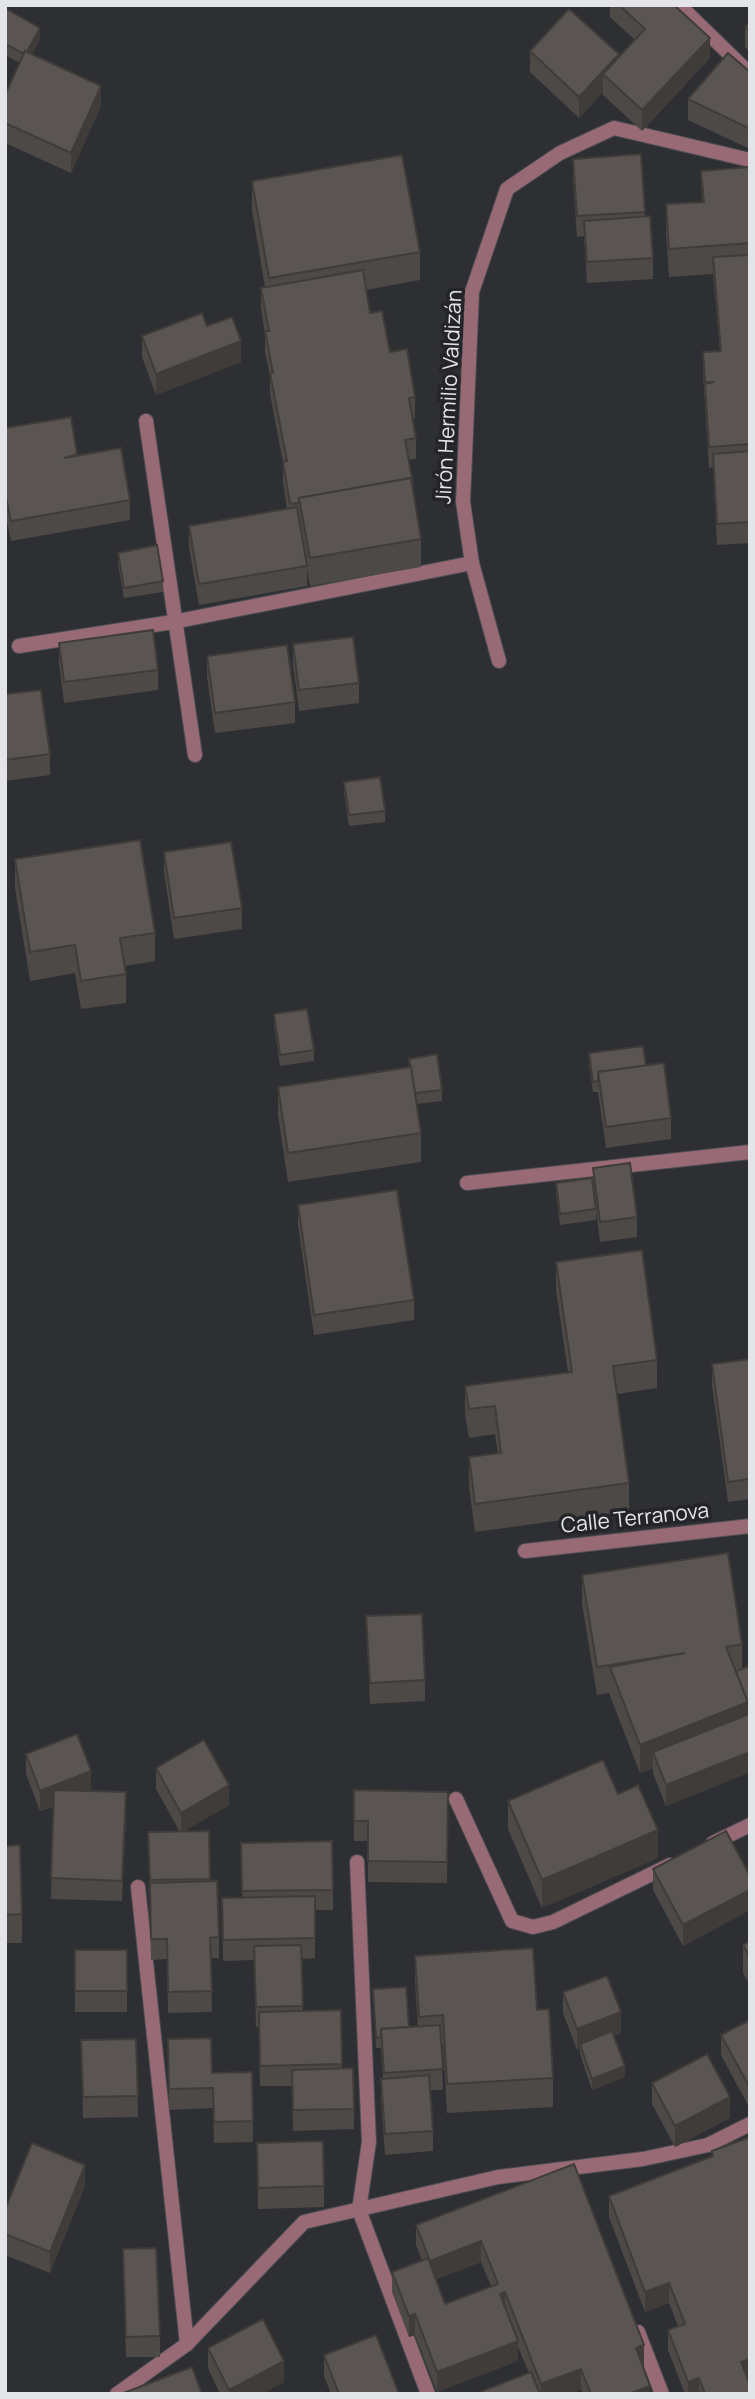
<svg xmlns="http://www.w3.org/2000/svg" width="755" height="2399" font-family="Manrope,sans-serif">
	<rect width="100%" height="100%" fill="#2e2f33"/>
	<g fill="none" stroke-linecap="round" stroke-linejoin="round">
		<g stroke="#4b4c50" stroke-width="16">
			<g id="lane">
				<polyline points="679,5 750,74"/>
				<polyline points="146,421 195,755"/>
				<polyline points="19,646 173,622 472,563"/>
				<polyline points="499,661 472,563 463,502 472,292 507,189 560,153 614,128 750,160"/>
				<polyline points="456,1799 512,1921 533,1927 553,1922 670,1865"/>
				<polyline points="713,1843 750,1825"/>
				<polyline points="357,1862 369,2142 359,2210 428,2394"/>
				<polyline points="138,1887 187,2344"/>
				<polyline points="638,2332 662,2394"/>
				<polyline points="117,2394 187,2344 304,2222 498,2177 643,2159 708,2145 750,2124"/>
			</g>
		</g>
		<g stroke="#4b4c50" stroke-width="16">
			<g id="street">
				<polyline points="467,1183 750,1152"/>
				<polyline points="525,1551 750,1526"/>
			</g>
		</g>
		<use href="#lane" stroke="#976a76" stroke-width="14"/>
		<use href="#street" stroke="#976a76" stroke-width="14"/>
	</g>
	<g fill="#4d4947" fill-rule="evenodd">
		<polygon points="610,5 674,5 710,58 642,131 603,95 603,92 579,118 530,72 530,51 619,57 635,40 610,17"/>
		<polygon points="5,8 40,39 32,54 101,106 71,173 5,143 5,95 20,63 5,55"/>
		<polygon points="750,22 750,52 745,47 745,27"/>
		<polygon points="750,72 750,149 688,120 688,99"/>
		<polygon points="641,154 645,216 653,258 653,279 587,283 584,236 577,237 573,179 573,159"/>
		<polygon points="750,167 750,543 717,545 713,467 709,468 703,373 703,352 720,351 713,274 669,277 666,233 666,204 702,202 701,171"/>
		<polygon points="252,181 420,252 420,280 366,290 370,313 390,352 415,397 415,418 412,418 416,438 416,459 408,460 421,539 421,567 310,586 307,570 307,586 199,605 189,547 189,526 287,509 283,482 283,462 270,394 270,375 265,352 265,333 261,309 261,288 265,287 252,210"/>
		<polygon points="207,326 241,362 156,395 142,357 142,336"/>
		<polygon points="5,428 77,456 130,500 130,520 11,541 5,513"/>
		<polygon points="118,553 163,581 163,592 124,598 118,564"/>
		<polygon points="59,643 158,670 158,690 64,703 59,663"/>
		<polygon points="293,644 359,683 359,703 299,711 293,665"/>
		<polygon points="207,656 295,702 295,723 215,733 207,677"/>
		<polygon points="5,694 50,754 50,775 5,781"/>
		<polygon points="344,782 385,811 385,822 349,826 344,793"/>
		<polygon points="164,852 242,908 242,929 174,939 164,872"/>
		<polygon points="15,859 155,933 155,961 125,966 126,974 126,1003 81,1009 75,973 30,981 15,888"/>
		<polygon points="274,1014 314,1050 314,1061 280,1066 274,1025"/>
		<polygon points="589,1053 646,1066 671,1118 671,1139 606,1148 598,1092 593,1092 589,1064"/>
		<polygon points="409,1059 442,1090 442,1101 416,1104 421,1133 421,1162 288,1182 278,1115 278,1087 409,1067"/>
		<polygon points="593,1168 637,1217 637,1237 600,1242 596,1210 596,1220 560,1225 556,1194 556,1183 593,1187"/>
		<polygon points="298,1205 414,1300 414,1320 314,1335 298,1226"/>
		<polygon points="556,1262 657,1360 657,1388 617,1394 629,1483 629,1511 475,1532 469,1486 469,1457 498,1454 495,1434 469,1438 465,1414 465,1386 568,1372 556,1290"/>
		<polygon points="750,1359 750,1499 728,1502 712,1385 712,1364"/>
		<polygon points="582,1575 742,1644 742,1669 750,1666 750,1772 666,1806 653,1773 653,1768 640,1773 610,1696 610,1693 597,1695 582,1604"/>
		<polygon points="366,1616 425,1680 425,1701 370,1704"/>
		<polygon points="26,1754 91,1791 126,1813 122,1901 51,1899 53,1807 40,1811 26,1774"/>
		<polygon points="156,1768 229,1805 184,1831 209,1831 210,1882 219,1937 219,1958 211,1958 212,2012 168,2013 167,1959 151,1960 148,1832 180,1832 156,1789"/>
		<polygon points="354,1790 448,1792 447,1883 368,1882 368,1841 354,1841"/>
		<polygon points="618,1794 658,1858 542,1908 508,1829 508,1801"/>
		<polygon points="241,1843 333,1890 333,1910 315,1910 315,1958 302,1959 303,2011 341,2010 342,2068 354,2109 354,2129 293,2131 292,2086 260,2086 259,2027 256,2027 254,1960 223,1961 222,1898 242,1898"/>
		<polygon points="5,1846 22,1914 22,1943 5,1943"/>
		<polygon points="653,1869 750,1876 750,1910 683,1946 653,1890"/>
		<polygon points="750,1941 750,1985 743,1973 743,1945"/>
		<rect x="75" y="1950" width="52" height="62"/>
		<polygon points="415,1956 537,2010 553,2078 553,2107 447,2113 443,2044 441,2044 443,2090 430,2090 433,2131 433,2151 385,2155 381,2099 381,2079 383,2078 381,2048 376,2048 373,1989 409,2027 418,2027 415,1984"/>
		<polygon points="563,1992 621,2033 614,2036 625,2077 592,2090 580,2054 580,2049 577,2050 563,2013"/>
		<polygon points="750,2020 750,2109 721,2055 721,2035"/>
		<polygon points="136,2039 138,2117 83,2118 81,2040"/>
		<polygon points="168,2039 212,2073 252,2072 253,2142 214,2143 213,2108 169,2110"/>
		<polygon points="652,2083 730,2118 675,2147 652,2104"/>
		<polygon points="750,2137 750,2379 748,2380 750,2394 685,2394 668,2350 668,2330 678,2326 669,2303 645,2312 609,2217 609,2196 712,2157 712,2151"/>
		<polygon points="257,2143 324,2186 324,2207 258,2209"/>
		<path d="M574,2164L644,2365L643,2366L650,2394H583L581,2389L570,2394H475L529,2373L518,2347V2361L437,2392L415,2335L409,2337L392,2292V2272L422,2261L416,2245V2225ZM481,2262L491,2286L445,2304L436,2279Z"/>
		<polygon points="85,2186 50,2273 5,2255 5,2210"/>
		<polygon points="123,2249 160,2336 160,2357 126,2357"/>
		<polygon points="208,2348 284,2382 261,2394 220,2394 208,2368"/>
		<polygon points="324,2355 399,2394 331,2394 324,2376"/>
	</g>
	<g fill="#3f3c39">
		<polygon points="40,28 40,39 25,66 25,55"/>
		<polygon points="710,38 710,58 642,131 642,110"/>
		<polygon points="619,54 619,74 603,74 603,92 579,118 579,97"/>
		<polygon points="101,86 101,106 71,173 71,153"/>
		<polygon points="241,341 241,362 156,395 156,374"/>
		<polygon points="748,1702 748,1730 653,1752 653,1769 640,1773 640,1745"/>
		<polygon points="750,1752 750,1772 666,1806 666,1785"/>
		<polygon points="91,1771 91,1792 40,1811 40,1791"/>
		<polygon points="229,1785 229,1805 181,1833 181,1813"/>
		<polygon points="126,1792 126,1813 122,1901 122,1881"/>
		<polygon points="658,1830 658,1858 542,1908 542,1880"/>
		<polygon points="750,1890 750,1910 683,1946 683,1925"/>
		<polygon points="621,2012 621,2033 581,2048 580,2044 580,2049 577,2050 577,2029"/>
		<polygon points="625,2066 625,2077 592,2090 592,2079"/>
		<polygon points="730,2097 730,2118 675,2147 675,2126"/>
		<polygon points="85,2165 85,2186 50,2273 50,2252"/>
		<polygon points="481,2241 481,2262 430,2282 430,2261"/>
		<polygon points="669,2283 669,2303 645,2312 645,2292"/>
		<polygon points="505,2292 505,2312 500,2294"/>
		<polygon points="415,2314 415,2335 409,2337 409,2316"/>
		<polygon points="518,2341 518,2361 437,2392 437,2372"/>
		<polygon points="644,2345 644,2365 636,2368 636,2348"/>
		<polygon points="750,2359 750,2379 741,2382 741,2362"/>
		<polygon points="284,2361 284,2382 261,2394 229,2394 229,2390"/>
		<polygon points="581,2369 581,2389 570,2394 541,2394 541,2384"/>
		<polygon points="699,2378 699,2394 688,2394 688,2382"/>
		<polygon points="650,2386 650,2394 629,2394"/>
	</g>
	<g fill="#5a5552" stroke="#3f3c39" stroke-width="2">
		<polygon points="619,5 674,5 710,38 642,110 603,74 645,29"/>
		<polygon points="5,8 40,28 27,52 25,51 24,54 5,44"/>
		<polygon points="569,9 619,54 579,97 530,51"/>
		<polygon points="750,22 750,31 745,27"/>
		<polygon points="25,51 101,86 71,153 5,123 5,95"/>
		<polygon points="728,53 750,72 750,129 688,99"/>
		<polygon points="641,154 645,212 577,216 573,159"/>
		<polygon points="402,155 420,252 269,278 252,181"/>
		<polygon points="750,167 750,243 669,249 666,204 704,202 701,171"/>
		<polygon points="650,216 653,258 587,262 584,221"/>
		<polygon points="750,255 750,444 709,447 705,384 714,382 705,382 703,352 721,351 713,257"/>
		<polygon points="363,270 370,313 382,311 390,352 407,349 415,397 409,398 416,438 405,440 413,484 412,484 411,478 299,498 299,503 290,504 283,462 287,461 270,373 273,373 265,331 269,331 261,288"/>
		<polygon points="202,313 207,326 232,317 241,341 156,374 142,336"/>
		<polygon points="71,417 77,454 64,458 121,448 130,500 11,521 5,493 5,428"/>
		<polygon points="750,451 750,522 717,524 713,454"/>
		<polygon points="411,478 421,539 310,558 299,498"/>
		<polygon points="297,507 307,566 199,584 189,526"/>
		<polygon points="157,545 163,581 124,588 118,553"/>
		<polygon points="153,630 158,670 64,682 59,643"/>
		<polygon points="353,637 359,683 299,690 293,644"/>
		<polygon points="287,645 295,702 215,713 207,656"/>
		<polygon points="41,690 50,754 5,760 5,694"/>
		<polygon points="380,777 385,811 349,815 344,782"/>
		<polygon points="140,840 155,933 120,938 126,974 81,981 75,945 30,952 15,859"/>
		<polygon points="231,842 242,908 174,918 164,852"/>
		<polygon points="307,1009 314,1050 280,1055 274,1014"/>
		<polygon points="643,1046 646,1066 598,1072 598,1081 593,1082 589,1053"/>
		<polygon points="437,1054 442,1090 415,1093 409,1059"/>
		<polygon points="664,1063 671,1118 606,1127 598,1072"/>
		<polygon points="411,1067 421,1133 288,1153 278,1087"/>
		<polygon points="630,1163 637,1217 600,1222 593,1168"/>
		<polygon points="592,1178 596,1209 560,1214 556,1183"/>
		<polygon points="397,1190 414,1300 314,1315 298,1205"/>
		<polygon points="642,1250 657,1360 613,1366 629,1483 475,1504 469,1457 501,1453 495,1406 469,1409 465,1386 572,1372 556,1262"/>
		<polygon points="750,1359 750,1479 728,1482 712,1364"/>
		<polygon points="728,1553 742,1644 726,1647 748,1702 640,1745 610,1667 685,1653 597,1667 582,1575"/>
		<polygon points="422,1614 425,1680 370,1683 366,1616"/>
		<polygon points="750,1666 750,1708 736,1671"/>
		<polygon points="749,1714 750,1752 666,1785 653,1752"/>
		<polygon points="77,1734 91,1771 40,1791 26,1754"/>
		<polygon points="204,1740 229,1785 181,1813 156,1768"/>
		<polygon points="603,1760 618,1794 638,1785 658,1830 542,1880 508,1801"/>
		<polygon points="54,1790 126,1792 122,1881 51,1878"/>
		<polygon points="354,1790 448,1792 447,1862 368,1861 368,1821 354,1821"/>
		<polygon points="209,1831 210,1879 150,1880 148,1832"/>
		<polygon points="726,1831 750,1876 750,1890 683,1925 653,1869"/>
		<polygon points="332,1841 333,1890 242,1891 241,1843"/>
		<polygon points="20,1845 22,1914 5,1915 5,1846"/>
		<polygon points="217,1881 219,1937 210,1938 212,1991 168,1992 167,1939 151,1939 150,1883"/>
		<polygon points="315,1896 315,1938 223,1940 222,1898"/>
		<polygon points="750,1941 750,1957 743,1945"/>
		<polygon points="301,1945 303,2006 256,2007 254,1946"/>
		<polygon points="533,1948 537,2010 549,2009 553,2078 447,2084 443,2015 419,2017 415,1956"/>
		<rect x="75" y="1950" width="52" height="41"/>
		<polygon points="607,1976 621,2012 577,2029 563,1992"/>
		<polygon points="406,1987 409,2027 381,2029 381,2037 376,2038 373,1989"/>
		<polygon points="341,2010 342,2064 260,2066 259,2012"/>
		<polygon points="750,2020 750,2088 721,2035"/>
		<polygon points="440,2025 443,2069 384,2073 381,2029"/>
		<polygon points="612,2031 625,2066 592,2079 580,2044"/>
		<polygon points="211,2038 212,2073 252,2072 253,2121 214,2122 213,2088 169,2089 168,2039"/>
		<polygon points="136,2039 138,2096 83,2097 81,2040"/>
		<polygon points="707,2054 730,2097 675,2126 652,2083"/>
		<polygon points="353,2068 354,2109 293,2110 292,2070"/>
		<polygon points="429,2075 433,2131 385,2134 381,2079"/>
		<polygon points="750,2137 750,2359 741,2362 750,2385 750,2394 705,2394 699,2378 688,2382 668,2330 685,2324 669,2283 645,2292 609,2196 713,2156 712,2151"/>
		<polygon points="323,2141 324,2186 258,2188 257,2143"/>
		<polygon points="32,2143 85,2165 50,2252 5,2234 5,2210"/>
		<polygon points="574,2164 644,2345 636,2348 650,2386 629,2394 591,2394 581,2369 541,2384 505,2292 500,2294 518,2341 437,2372 415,2314 409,2316 392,2272 428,2258 445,2304 498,2284 481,2241 430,2261 416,2225"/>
		<polygon points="156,2248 160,2336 126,2337 123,2249"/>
		<polygon points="263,2319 284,2361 229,2390 208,2348"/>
		<polygon points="376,2335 399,2394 339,2394 324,2355"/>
		<polygon points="192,2367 202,2394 121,2394"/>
		<polygon points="531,2372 540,2394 475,2394"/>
	</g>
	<g text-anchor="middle" stroke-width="7" stroke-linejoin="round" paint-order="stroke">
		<g font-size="21" fill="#e4e5e8" stroke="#242529">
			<text transform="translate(449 397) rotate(-87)" y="7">Jirón Hermilio Valdizán</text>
			<text transform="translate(635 1518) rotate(-6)" y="7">Calle Terranova</text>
		</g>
	</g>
	<rect width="755" height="2399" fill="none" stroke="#e4e5e8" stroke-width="14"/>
</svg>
